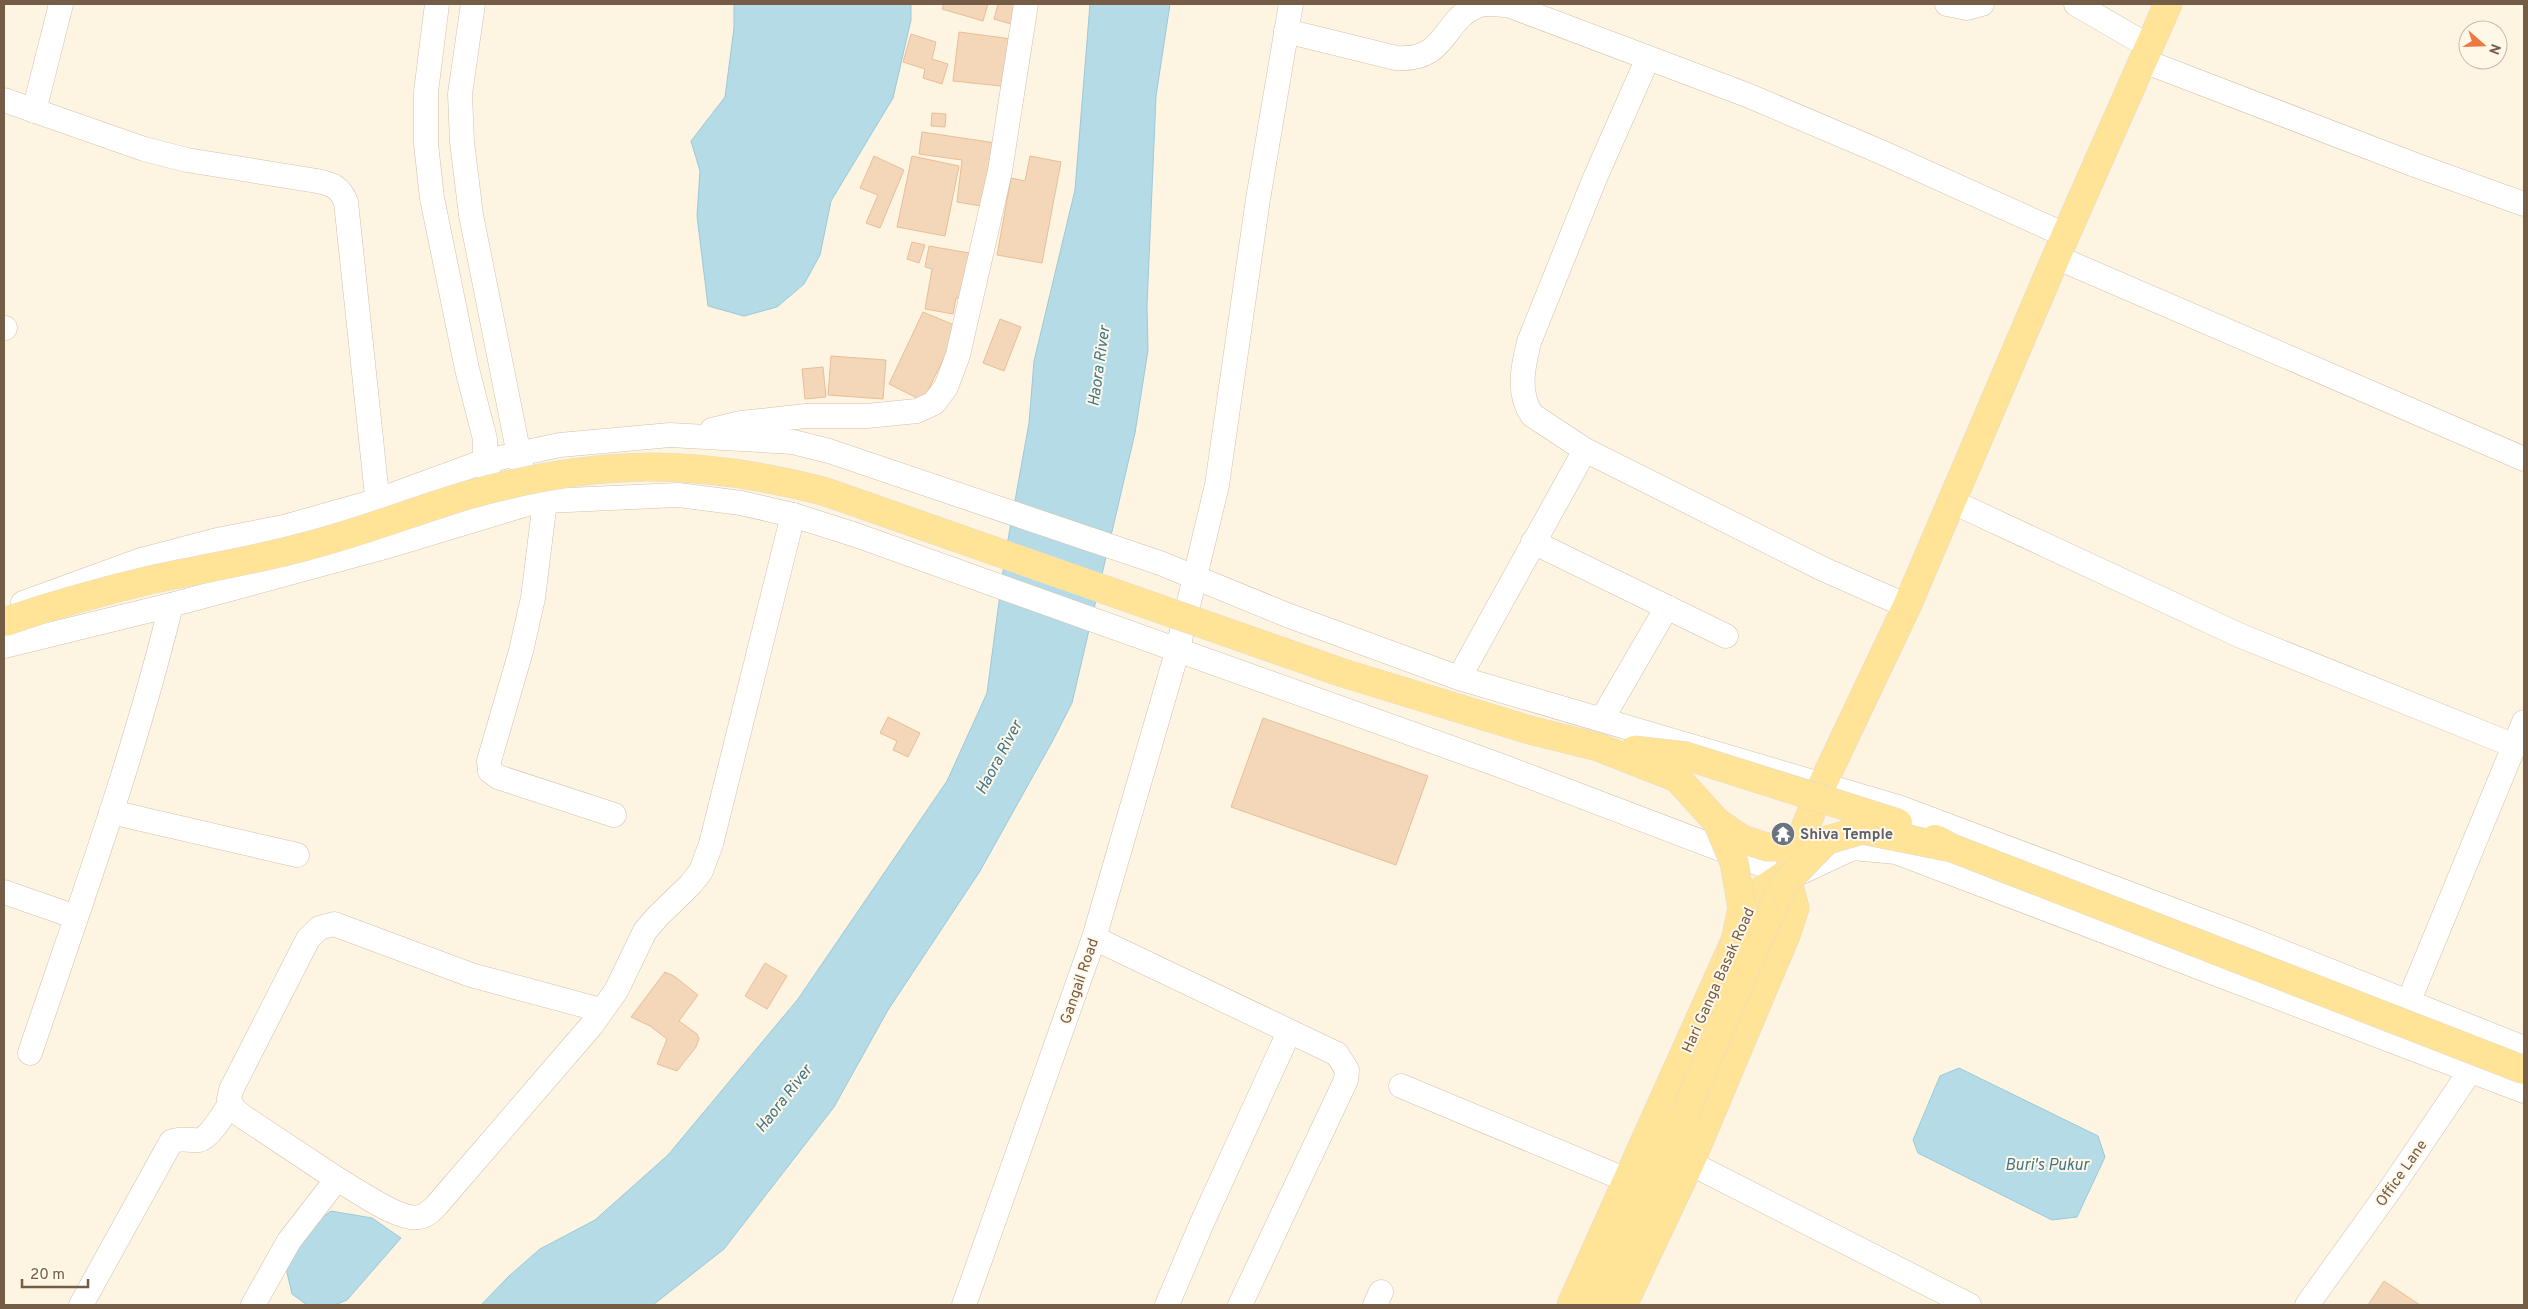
<svg xmlns="http://www.w3.org/2000/svg" width="2528" height="1309" font-family="Overpass,sans-serif">
	<rect width="100%" height="100%" fill="#fdf5e1"/>
	<g fill="#b5dbe7" stroke="#9bc9d9">
		<polygon points="734,4 911,4 911,20 893,98 831,201 820,255 804,284 777,307 744,316 708,306 697,216 700,171 691,141 725,97 734,28"/>
		<polygon points="1090,4 1170,4 1156,96 1147,306 1148,350 1135,433 1072,703 1052,742 980,871 888,1010 834,1107 724,1249 653,1305 481,1305 509,1276 540,1249 595,1220 668,1155 798,999 947,781 987,693 1005,556 1029,423 1034,361 1075,190"/>
		<polygon points="1959,1068 2098,1136 2105,1157 2077,1217 2052,1220 1918,1153 1913,1140 1940,1076"/>
		<polygon points="331,1211 372,1218 401,1238 347,1300 335,1305 307,1305 292,1294 286,1268 301,1233"/>
	</g>
	<g fill="#f4d6b8" stroke="#e7be97">
		<polygon points="944,4 988,4 983,21 942,9"/>
		<polygon points="998,4 1020,4 1014,25 994,19"/>
		<polygon points="959,32 1012,39 1010,87 953,81"/>
		<polygon points="911,34 936,42 932,59 948,64 942,84 923,78 925,69 903,62"/>
		<polygon points="932,113 946,114 945,127 931,126"/>
		<polygon points="922,132 996,143 987,207 957,202 962,160 919,154"/>
		<polygon points="874,156 904,170 880,228 866,223 878,195 860,188"/>
		<polygon points="912,156 959,166 945,236 897,227"/>
		<polygon points="1030,156 1061,162 1042,263 997,255 1011,178 1025,181"/>
		<polygon points="912,242 925,245 919,263 907,259"/>
		<polygon points="929,246 969,253 968,300 956,298 953,314 925,309 932,269 925,267"/>
		<polygon points="923,312 959,327 923,401 889,384"/>
		<polygon points="1000,319 1021,327 1004,371 983,363"/>
		<polygon points="831,356 886,360 883,399 828,395"/>
		<polygon points="823,367 826,397 805,399 802,369"/>
		<polygon points="888,717 920,733 908,757 893,750 897,741 880,733"/>
		<polygon points="1263,718 1428,776 1396,865 1231,807"/>
		<polygon points="765,963 787,976 767,1009 745,996"/>
		<polygon points="665,972 674,976 698,995 679,1021 697,1034 699,1039 696,1047 677,1071 657,1064 667,1039 650,1026 631,1017"/>
		<polygon points="2384,1281 2420,1305 2368,1305"/>
	</g>
	<g fill="none" stroke-linecap="round" stroke-linejoin="round">
		<g stroke="#d1c0ab" stroke-width="25">
			<g id="minor">
				<polyline points="437,4 426,92 426,144 432,198 467,369 485,439 485,461 489,477"/>
				<polyline points="473,4 460,94 462,142 471,215 522,470"/>
				<polyline points="1947,4 1967,8 1982,4"/>
				<polyline points="2076,4 2150,47"/>
				<path d="M1286,31L1396,58C1447,62 1443,19 1477,6C1486,2 1498,5 1508,5L1747,95L1881,152L2065,235"/>
				<path d="M1648,58L1595,178L1529,342C1523,366 1517,393 1532,415L1585,450L1823,569L1907,606"/>
				<polyline points="2144,61 2415,165 2524,204"/>
				<path d="M4,100L144,149L187,160L317,181C332,184 340,187 346,202L379,515"/>
				<polyline points="34,111 61,4"/>
				<polyline points="2056,257 2524,459"/>
				<polyline points="4,328 5,328"/>
				<polyline points="712,430 741,423 806,416 867,416 917,411 934,403 946,387 958,355 1000,171 1026,4"/>
				<polyline points="545,501 533,598 521,651 489,761 490,771 498,777 614,815"/>
				<polyline points="1951,501 2241,636 2515,746"/>
				<polyline points="1533,542 1726,636"/>
				<polyline points="23,603 141,560 217,540 284,527 376,501 485,461 560,445 670,435 793,442 829,451 1160,563 1287,615 1459,678 1898,807 2237,934 2524,1048"/>
				<polyline points="4,646 171,605 385,547 527,504 545,501 678,495 741,503 793,515 856,535 1499,765 1786,874 1789,878 1853,848 1896,852 2524,1091"/>
				<polyline points="1459,678 1585,450"/>
				<polyline points="1602,719 1667,607"/>
				<polyline points="111,812 297,855"/>
				<polyline points="4,892 76,917"/>
				<polyline points="1094,938 1337,1054 1347,1070 1346,1080 1240,1305"/>
				<polyline points="2408,1003 2524,722"/>
				<path d="M30,1053C80,905 134,757 171,605"/>
				<polyline points="1401,1086 1629,1181"/>
				<polyline points="1690,1163 1969,1305"/>
				<polyline points="337,1179 245,1118 234,1110 229,1099 231,1090 308,939 319,928 334,924 471,975 601,1010"/>
				<path d="M81,1305L171,1142C182,1137 188,1141 199,1140C209,1139 224,1113 230,1104"/>
				<path d="M253,1305L289,1241L337,1179C355,1189 400,1222 419,1217C426,1216 431,1211 436,1206L591,1026L616,991L645,931L657,917L690,885L701,871L711,844L793,515"/>
				<polyline points="964,1305 1094,938 1177,652 1217,485 1258,199 1291,4"/>
				<polyline points="1167,1305 1201,1225 1289,1032"/>
				<polyline points="1375,1305 1381,1292"/>
				<polyline points="2307,1305 2394,1184 2479,1058"/>
			</g>
		</g>
		<g stroke="#e1dbd7" stroke-width="29">
			<g id="major">
				<polyline points="1789,868 1823,783 1907,606 2056,257 2168,4"/>
				<polyline points="1571,1305 1756,894 1786,874"/>
				<polyline points="1597,1305 1684,1115"/>
				<polyline points="1623,1305 1690,1163 1786,935 1795,908 1786,874"/>
			</g>
		</g>
		<use href="#minor" stroke="#fff" stroke-width="24"/>
		<use href="#major" stroke="#ffe396" stroke-width="28"/>
		<g stroke="#e1dbd7" stroke-width="29" stroke-linecap="butt">
			<g id="major-bridge">
				<path d="M4,622C53,605 103,591 154,579C205,568 257,560 307,546C362,532 414,511 468,495C597,459 693,458 823,491L1343,673L1526,729L1598,747L1677,778L1717,822L1742,839L1767,847H1804L1862,830L1952,848"/>
				<polyline points="1634,750 1686,756 1898,823"/>
				<polyline points="1717,822 1734,862 1742,908 1727,978"/>
				<polyline points="1935,839 1952,848 2524,1070"/>
				<polyline points="1684,1115 1756,944 1784,884 1827,840"/>
			</g>
		</g>
		<use href="#major-bridge" stroke="#ffe396" stroke-width="28"/>
	</g>
	<defs>
		<g id="temple-disc" transform="scale(1.25)"><circle r="9.5" fill="#6b7280" stroke="#fff8e8"/><path d="M0-6L5-2H3V0L6.5 2.5H4V6H1.5V3h-3V6H-4V2.5H-6.5L-3 0V-2H-5Z" fill="#fff"/></g>
	</defs>
	<g fill-rule="evenodd">
		<use href="#temple-disc" x="1783" y="834"/>
	</g>
	<g text-anchor="middle" stroke-width="4" stroke-linejoin="round" paint-order="stroke">
		<g font-size="15" font-weight="bold" fill="#5b616d" stroke="#fff8e8" text-anchor="start">
			<text x="1800" y="839">Shiva Temple</text>
		</g>
		<g font-size="15" fill="#755c47" stroke="#fff8e8">
			<text transform="translate(1718 980) rotate(-66)" y="5">Hari Ganga Basak Road</text>
			<text transform="translate(1079 981) rotate(-71)" y="5">Gangail Road</text>
			<text transform="translate(2401 1173) rotate(-55)" y="5">Office Lane</text>
		</g>
		<g font-size="16" font-style="italic" fill="#40768a" stroke="#fff8e8">
			<text transform="translate(1098 366) rotate(-82)" y="6">Haora River</text>
			<text transform="translate(998 757) rotate(-62)" y="6">Haora River</text>
			<text transform="translate(783 1098) rotate(-52)" y="6">Haora River</text>
			<text x="2047" y="1170">Buri's Pukur</text>
		</g>
	</g>
	<rect width="2528" height="1309" fill="none" stroke="#755c47" stroke-width="10"/>
	<g transform="translate(2483 45) rotate(110)"><circle r="24" fill="#fff8e8" stroke="#c8baa8"/>
	<path d="M0-4L9 19L0 12L-9 19Z" fill="#ed7941"/>
	<text y="-8" font-size="14" font-weight="bold" text-anchor="middle" fill="#755c47">N</text>
	</g>
	<path d="M22 1279v8h66v-8" fill="none" stroke="#755c47" stroke-width="2.5"/>
	<text x="30" y="1279" font-size="15" fill="#755c47" stroke="#fff8e8" stroke-width="4" paint-order="stroke">20 m</text>
</svg>
